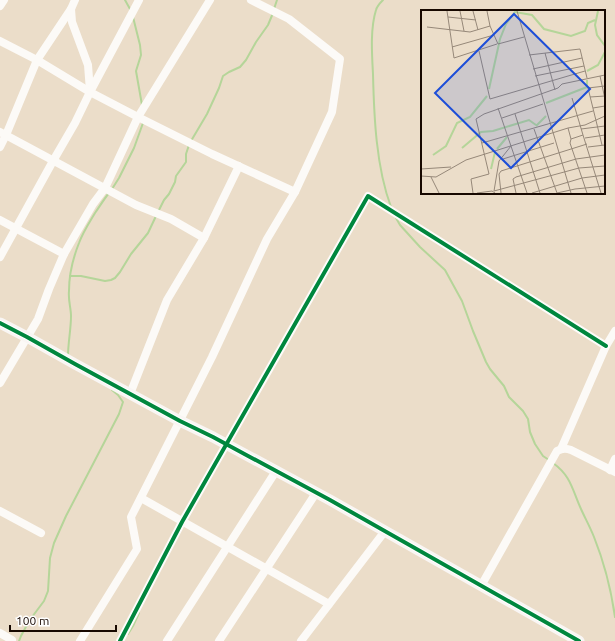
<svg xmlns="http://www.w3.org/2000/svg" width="615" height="641" font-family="Ubuntu,sans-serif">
	<rect width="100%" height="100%" fill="#ebddc9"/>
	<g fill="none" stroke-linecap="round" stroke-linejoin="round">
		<g stroke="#b5d599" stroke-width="2">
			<polyline points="125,0 130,9"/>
			<path d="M383,0C380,3 377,6 376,10C370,29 372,55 373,74C374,116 376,167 391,207"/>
			<polyline points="274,9 277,0"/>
			<polyline points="133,17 140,45 141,55 136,71 142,105"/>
			<polyline points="191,141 207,114 219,88 223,76 229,72 240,67 246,60 256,42 268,25 273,13"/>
			<polyline points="112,189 119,178 134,148 143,123"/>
			<polyline points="158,212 164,200 169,194 175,182 176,176 186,162 186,154 189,145"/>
			<polyline points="396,218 400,225 420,247 445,270 462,301 473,331 486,362 490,369 504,386 509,397 523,411 528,419 530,432 535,444 543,456 549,460"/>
			<polyline points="70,276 81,276 105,281 111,280 115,278 120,272 131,254 148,233 156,216"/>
			<path d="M68,356C68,343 71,329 71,316C71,308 68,300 69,291C69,275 73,258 79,243C83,232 89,223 95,213C100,206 104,199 109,193"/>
			<path d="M553,463C571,476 572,489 581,509C585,518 590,527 594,537C604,562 611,589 615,617"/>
			<polyline points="128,634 133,626 139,613"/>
			<polyline points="19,641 21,636 29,621 44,601 48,591 50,558 54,543 66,516 119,414 123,402 118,395 112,390"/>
		</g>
		<g stroke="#fcfaf7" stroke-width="8">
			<polyline points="75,0 71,9 72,22 88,65 90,91"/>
			<polyline points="0,6 4,0"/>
			<polyline points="0,41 37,60 90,92 138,117 212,154 295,192"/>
			<polyline points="0,132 136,205 171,219 204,238"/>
			<polyline points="0,147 6,135 37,60 71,9"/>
			<polyline points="0,220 64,254"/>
			<polyline points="0,257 53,161 75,123 90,92 139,0"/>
			<polyline points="0,383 38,319 49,289 64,254 93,204 105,188 138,117 210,0"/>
			<polyline points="130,394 167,300 204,238 239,166"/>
			<polyline points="561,449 606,346 615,331"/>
			<polyline points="610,470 615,459"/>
			<polyline points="141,498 329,604"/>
			<polyline points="0,511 41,533"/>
			<path d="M481,586L557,451C562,448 566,448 571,450L615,472"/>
			<polyline points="0,633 12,640 11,641"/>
			<polyline points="80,641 137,549 131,517 212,357 267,239 295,192 332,112 340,59 289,19 251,0"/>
			<polyline points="120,641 182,522 368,196 606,346"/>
			<polyline points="167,641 276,471"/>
			<polyline points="219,641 316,493"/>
			<polyline points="301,641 385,531"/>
		</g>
		<polyline stroke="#f9f6f4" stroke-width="11" points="0,323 27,337 75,364 180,421 213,437 330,500 579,641"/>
		<g stroke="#fff" stroke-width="6">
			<g id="cycleway">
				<polyline points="0,323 27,337 75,364 180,421 213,437 330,500 579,641"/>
				<polyline points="120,641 182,522 368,196 606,346"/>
			</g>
		</g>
		<use href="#cycleway" stroke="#00873e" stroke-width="4"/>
	</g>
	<g transform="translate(421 10)">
		<rect width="184" height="184" fill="#ebddc9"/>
		<path fill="none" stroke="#b5d599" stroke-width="2" d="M177,1L174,15L176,25L184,36M166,61L177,55L184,42M68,79L79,29L85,14L94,2L111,5L123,19L150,26L164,21L167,13L174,10M125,93L166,77V70M115,116L125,106M41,138L60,122L72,121L108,110L115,115M76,139L86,127M12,145L25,136L36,113L49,107L66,86M70,159L74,142"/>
		<path fill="none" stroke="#968879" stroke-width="1" d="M26,1L33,48L76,34M39,1L43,21M52,1L57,20M66,1L69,16M96,1L150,183M27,7L55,10M6,17L49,22L69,16L77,34L103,27M31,37L73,25M58,41L69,89L164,61M124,43L134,80M108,45L159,39L166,68M112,59L161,48M114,66L163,56M179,66L184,89M169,87L184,86M151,88L162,125L150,129L149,133L166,183M77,98L106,183M172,98L184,96M94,104L119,183M81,108L122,94M147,118L164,115L184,106M113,119L136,183L154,179L184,176M160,119L184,116M162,125L180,183M164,128L184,125M61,133L172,101M181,135L167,78L184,76M90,136L78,151L73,181L158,158L184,156M167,137L184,135M82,149L133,133M0,159L30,157M0,166L15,167L45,150L147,118L150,129M10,167L18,183M52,183L50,169L68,164L55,109L63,104L137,78L141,74L184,65M56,183L71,181L74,183M80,183L78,164L80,161L166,134M95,183L92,169L95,167L155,149L184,145M111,183L161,168L184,165"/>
		<path fill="#1d4ed8" fill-opacity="0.15" stroke="#1d4ed8" stroke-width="2" d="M93,4L169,79L90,158L14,83Z"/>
		<rect width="184" height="184" fill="none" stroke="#170800" stroke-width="2"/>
	</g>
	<path d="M10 625v6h106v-6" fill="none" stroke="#170800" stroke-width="2"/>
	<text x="16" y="625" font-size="12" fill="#170800" stroke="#ffffff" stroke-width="3" paint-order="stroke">100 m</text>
</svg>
